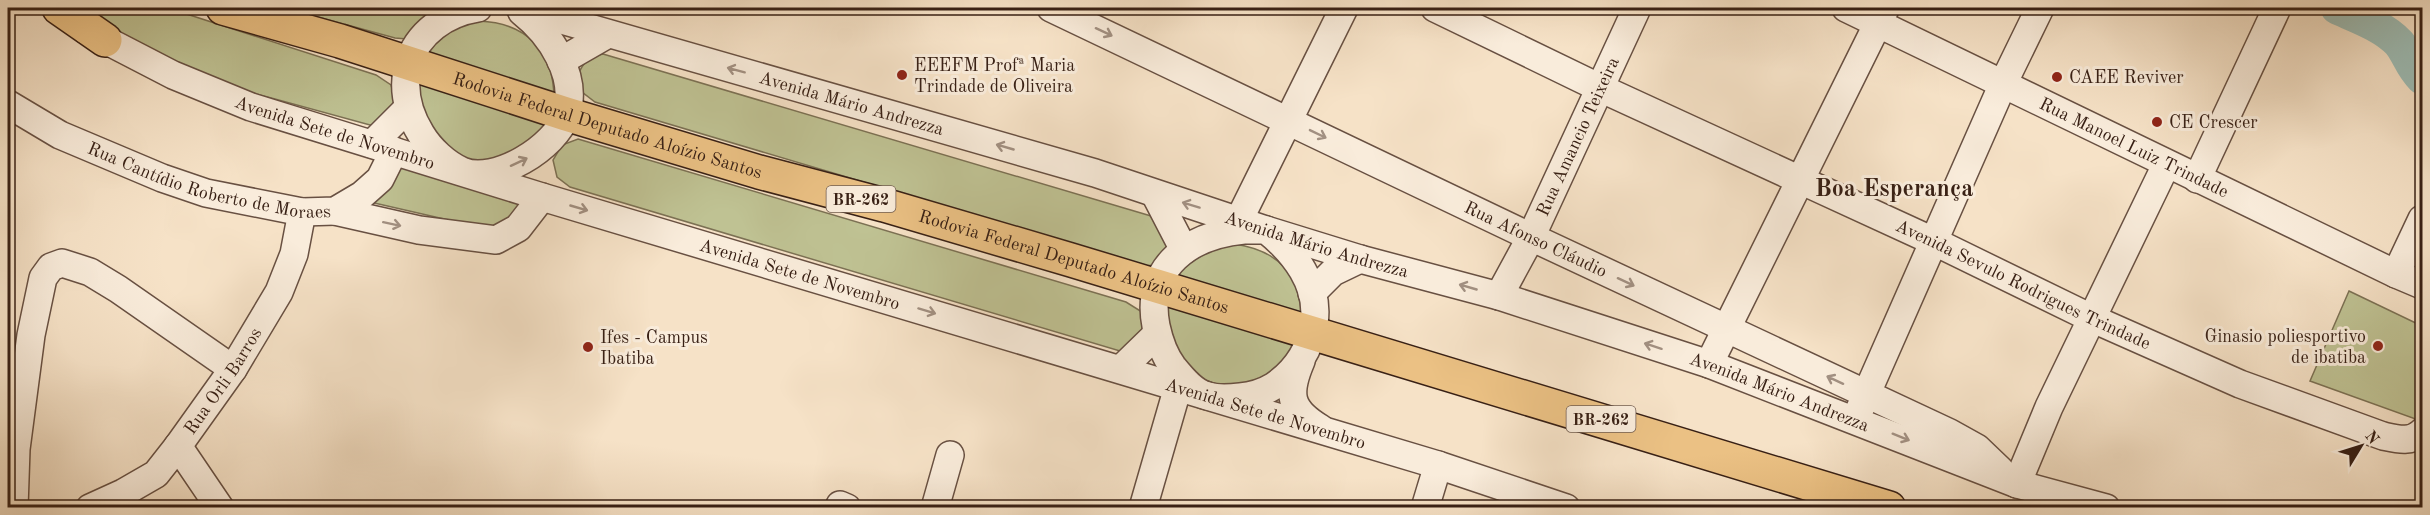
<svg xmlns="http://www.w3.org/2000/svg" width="2430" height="515" font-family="'Old Standard TT',serif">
	<rect width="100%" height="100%" fill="#f6e2c7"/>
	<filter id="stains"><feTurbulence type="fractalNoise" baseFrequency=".00333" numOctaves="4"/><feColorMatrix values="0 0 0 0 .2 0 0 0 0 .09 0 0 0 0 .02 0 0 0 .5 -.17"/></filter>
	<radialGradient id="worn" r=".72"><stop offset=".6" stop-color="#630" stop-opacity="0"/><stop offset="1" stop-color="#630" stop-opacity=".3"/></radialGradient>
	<g fill="#bfc293" stroke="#7c7154" stroke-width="1.5">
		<polygon points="68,8 168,8 376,75 391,85 396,103 379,124 370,125 231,87 158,56"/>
		<polygon points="285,8 424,8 425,18 407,39 395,38"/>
		<path d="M479,21C527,23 554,51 554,99L425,57C439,36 455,26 479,21Z"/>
		<path d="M603,54L1151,216L1159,220L1171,244L1154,265L1145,266L595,102L582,92L578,75C583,62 590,56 603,54Z"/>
		<polygon points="420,81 548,121 540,134 503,159 473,161 459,156 434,138 418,96"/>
		<polygon points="578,139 1126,302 1142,312 1146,330 1129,350 1120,351 570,187 557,177 553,160 562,145"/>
		<polygon points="401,167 530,200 508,226 479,227 370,202"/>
		<path d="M1235,244C1280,251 1300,275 1302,320L1173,279L1199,253Z"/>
		<polygon points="2349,291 2422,326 2421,421 2310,381"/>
		<path d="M1165,306L1295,344C1264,399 1199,401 1170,343C1165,333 1167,317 1165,306Z"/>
	</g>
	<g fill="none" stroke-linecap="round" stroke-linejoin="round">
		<path stroke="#9dbdb6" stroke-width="33" d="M2337,8C2357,17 2383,26 2399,43C2408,54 2410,66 2422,78"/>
		<g stroke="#685042" stroke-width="30">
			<g id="minor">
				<path d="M478,8C447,13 417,32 408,65C402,90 408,113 421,134C430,149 446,164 462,171C495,185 556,147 566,115C579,76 550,34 522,12"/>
				<path id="s1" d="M520,8L1095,173L1266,230L1360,259L1499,296L1709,364L2017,484L2106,508"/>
				<path id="s2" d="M1051,8L1531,237L1950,433L1977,448L2000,470"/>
				<path id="s3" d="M1435,8L1600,88L1933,241L2091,318L2240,384L2383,436C2397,439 2411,443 2422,432"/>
				<path id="s4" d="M1846,8L2396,274L2422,285"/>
				<path id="s5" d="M86,30L173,75L251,107L542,197L1438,465L1566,508"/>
				<polyline points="561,61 608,34"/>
				<path id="s6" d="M8,104L60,135L162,178L206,193L302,212L335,211L362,195L380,179L394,151"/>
				<polyline points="372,144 408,108"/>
				<polyline points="2197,179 2277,8"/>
				<polyline points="1155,194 1184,250"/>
				<polyline points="335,211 419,230 496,240 518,228 542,197"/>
				<polyline points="1239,220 1344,8"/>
				<path d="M1244,230H1266C1294,252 1320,285 1314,323C1310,350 1297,370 1274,386C1264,392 1251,396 1240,397C1230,398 1218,399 1208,396C1194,393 1182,378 1173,367C1164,355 1159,340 1156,326C1144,266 1191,235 1244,230Z"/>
				<polyline points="2396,274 2422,219"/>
				<polyline points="1312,293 1333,272 1360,259"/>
				<path id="s7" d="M1499,296L1531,237L1637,8"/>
				<path d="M1301,361C1287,394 1289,409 1320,428"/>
				<polyline points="1709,364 1885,9"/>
				<polyline points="1121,369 1157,334"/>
				<polyline points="1859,411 2003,84 2040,8"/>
				<polyline points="178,446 220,508"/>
				<polyline points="2017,484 2049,407 2166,165"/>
				<polyline points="840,505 847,508"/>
				<polyline points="14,508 16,449 31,335 43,278 51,267 62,263 90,272 118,289 233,369"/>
				<path id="s8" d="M90,508L123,493L156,474L178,446L233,369L279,292L294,254L302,212"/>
				<polyline points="935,508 950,455"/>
				<polyline points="1143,508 1178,387"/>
				<polyline points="1425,508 1438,465"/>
			</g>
		</g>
		<g stroke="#382015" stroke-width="36">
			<g id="highway">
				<polyline points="59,8 105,40"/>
				<path id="s9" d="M223,8L340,41L566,114L759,172L884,205L1071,260L1889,508"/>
			</g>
		</g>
		<use href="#minor" stroke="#f9ecdb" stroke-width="27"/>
		<use href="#highway" stroke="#ebc184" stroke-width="33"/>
	</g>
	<defs><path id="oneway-shaft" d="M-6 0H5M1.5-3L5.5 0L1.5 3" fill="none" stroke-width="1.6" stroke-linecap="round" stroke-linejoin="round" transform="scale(1.5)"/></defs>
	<g stroke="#a29082">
		<use href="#oneway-shaft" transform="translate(1104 32) rotate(25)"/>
		<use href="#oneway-shaft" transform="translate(736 70) rotate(-165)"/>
		<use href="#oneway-shaft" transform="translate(1318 134) rotate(26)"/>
		<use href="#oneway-shaft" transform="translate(1005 147) rotate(-164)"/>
		<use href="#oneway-shaft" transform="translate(519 162) rotate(-25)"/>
		<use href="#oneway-shaft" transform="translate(1191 205) rotate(-163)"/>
		<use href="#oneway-shaft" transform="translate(579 208) rotate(16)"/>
		<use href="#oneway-shaft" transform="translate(392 224) rotate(12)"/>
		<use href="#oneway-shaft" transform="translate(1626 282) rotate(25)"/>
		<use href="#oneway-shaft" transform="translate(1468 287) rotate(-164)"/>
		<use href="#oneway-shaft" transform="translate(927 311) rotate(17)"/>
		<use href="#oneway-shaft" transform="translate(1653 346) rotate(-162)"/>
		<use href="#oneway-shaft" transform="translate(1835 380) rotate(-155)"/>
		<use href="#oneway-shaft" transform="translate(1901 437) rotate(22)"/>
	</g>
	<g fill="#8f2418" stroke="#f9ecdb" stroke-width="2">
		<circle cx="902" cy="75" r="6"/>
		<circle cx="2057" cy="77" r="6"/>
		<circle cx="2157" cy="122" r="6"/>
		<circle cx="2378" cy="346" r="6"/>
		<circle cx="588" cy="347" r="6"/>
	</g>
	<g text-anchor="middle" stroke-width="6" stroke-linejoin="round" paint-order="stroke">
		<g fill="#f9ecdb" stroke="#725d50" stroke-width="1.5">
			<rect x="826.5" y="186" width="69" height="26" rx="4.5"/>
			<rect x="1566.5" y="406" width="69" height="26" rx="4.5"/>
		</g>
		<g font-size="16" font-weight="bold" fill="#382015">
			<text x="861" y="205">BR-262</text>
			<text x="1601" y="425">BR-262</text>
		</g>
		<g font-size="18" fill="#382015" stroke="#f9ecdb" text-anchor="start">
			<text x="914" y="71">EEEFM Profª Maria<tspan x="914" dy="21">Trindade de Oliveira</tspan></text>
			<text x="2069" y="83">CAEE Reviver</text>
			<text x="2169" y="128">CE Crescer</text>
			<text x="2366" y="342" text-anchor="end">Ginasio poliesportivo<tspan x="2366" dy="21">de ibatiba</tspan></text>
			<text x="600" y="343">Ifes - Campus<tspan x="600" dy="21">Ibatiba</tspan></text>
		</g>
		<g font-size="18" fill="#382015" stroke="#f9ecdb">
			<text dy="6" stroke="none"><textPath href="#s1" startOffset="345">Avenida Mário Andrezza</textPath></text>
			<text dy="6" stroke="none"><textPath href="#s9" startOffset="402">Rodovia Federal Deputado Aloízio Santos</textPath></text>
			<text dy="6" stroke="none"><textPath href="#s5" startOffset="270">Avenida Sete de Novembro</textPath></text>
			<text dy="6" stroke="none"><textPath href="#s7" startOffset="178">Rua Amancio Teixeira</textPath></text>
			<text dy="6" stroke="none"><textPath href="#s4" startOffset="320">Rua Manoel Luiz Trindade</textPath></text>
			<text dy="6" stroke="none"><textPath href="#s6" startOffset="218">Rua Cantídio Roberto de Moraes</textPath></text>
			<text dy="6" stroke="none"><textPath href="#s2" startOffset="537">Rua Afonso Cláudio</textPath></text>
			<text dy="6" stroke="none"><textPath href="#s1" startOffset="831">Avenida Mário Andrezza</textPath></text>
			<text dy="6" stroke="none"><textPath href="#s9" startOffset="888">Rodovia Federal Deputado Aloízio Santos</textPath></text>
			<text dy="6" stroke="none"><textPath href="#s5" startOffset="756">Avenida Sete de Novembro</textPath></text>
			<text dy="6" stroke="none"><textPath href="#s3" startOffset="650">Avenida Sevulo Rodrigues Trindade</textPath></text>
			<text dy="6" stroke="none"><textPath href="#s8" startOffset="189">Rua Orli Barros</textPath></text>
			<text dy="6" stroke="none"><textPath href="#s1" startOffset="1317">Avenida Mário Andrezza</textPath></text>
			<text dy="6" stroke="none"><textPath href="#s5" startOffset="1242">Avenida Sete de Novembro</textPath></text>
		</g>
		<g font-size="24" font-weight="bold" fill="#382015" stroke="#f9ecdb">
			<text x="1894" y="196">Boa Esperança</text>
		</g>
	</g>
	<rect width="2430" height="515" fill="none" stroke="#f6e2c7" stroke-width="30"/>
	<rect x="9" y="9" width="2412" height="497" fill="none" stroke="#382015" stroke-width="3"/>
	<rect x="15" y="15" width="2400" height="485" fill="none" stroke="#382015" stroke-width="1.5"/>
	<g transform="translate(2361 446) rotate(52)" stroke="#f9ecdb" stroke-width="4.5" paint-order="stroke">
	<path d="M0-4.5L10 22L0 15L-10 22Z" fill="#382015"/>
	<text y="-9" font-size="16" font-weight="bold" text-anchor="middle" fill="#382015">N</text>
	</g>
	<rect width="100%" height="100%" filter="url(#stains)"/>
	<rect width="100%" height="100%" fill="url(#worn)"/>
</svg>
